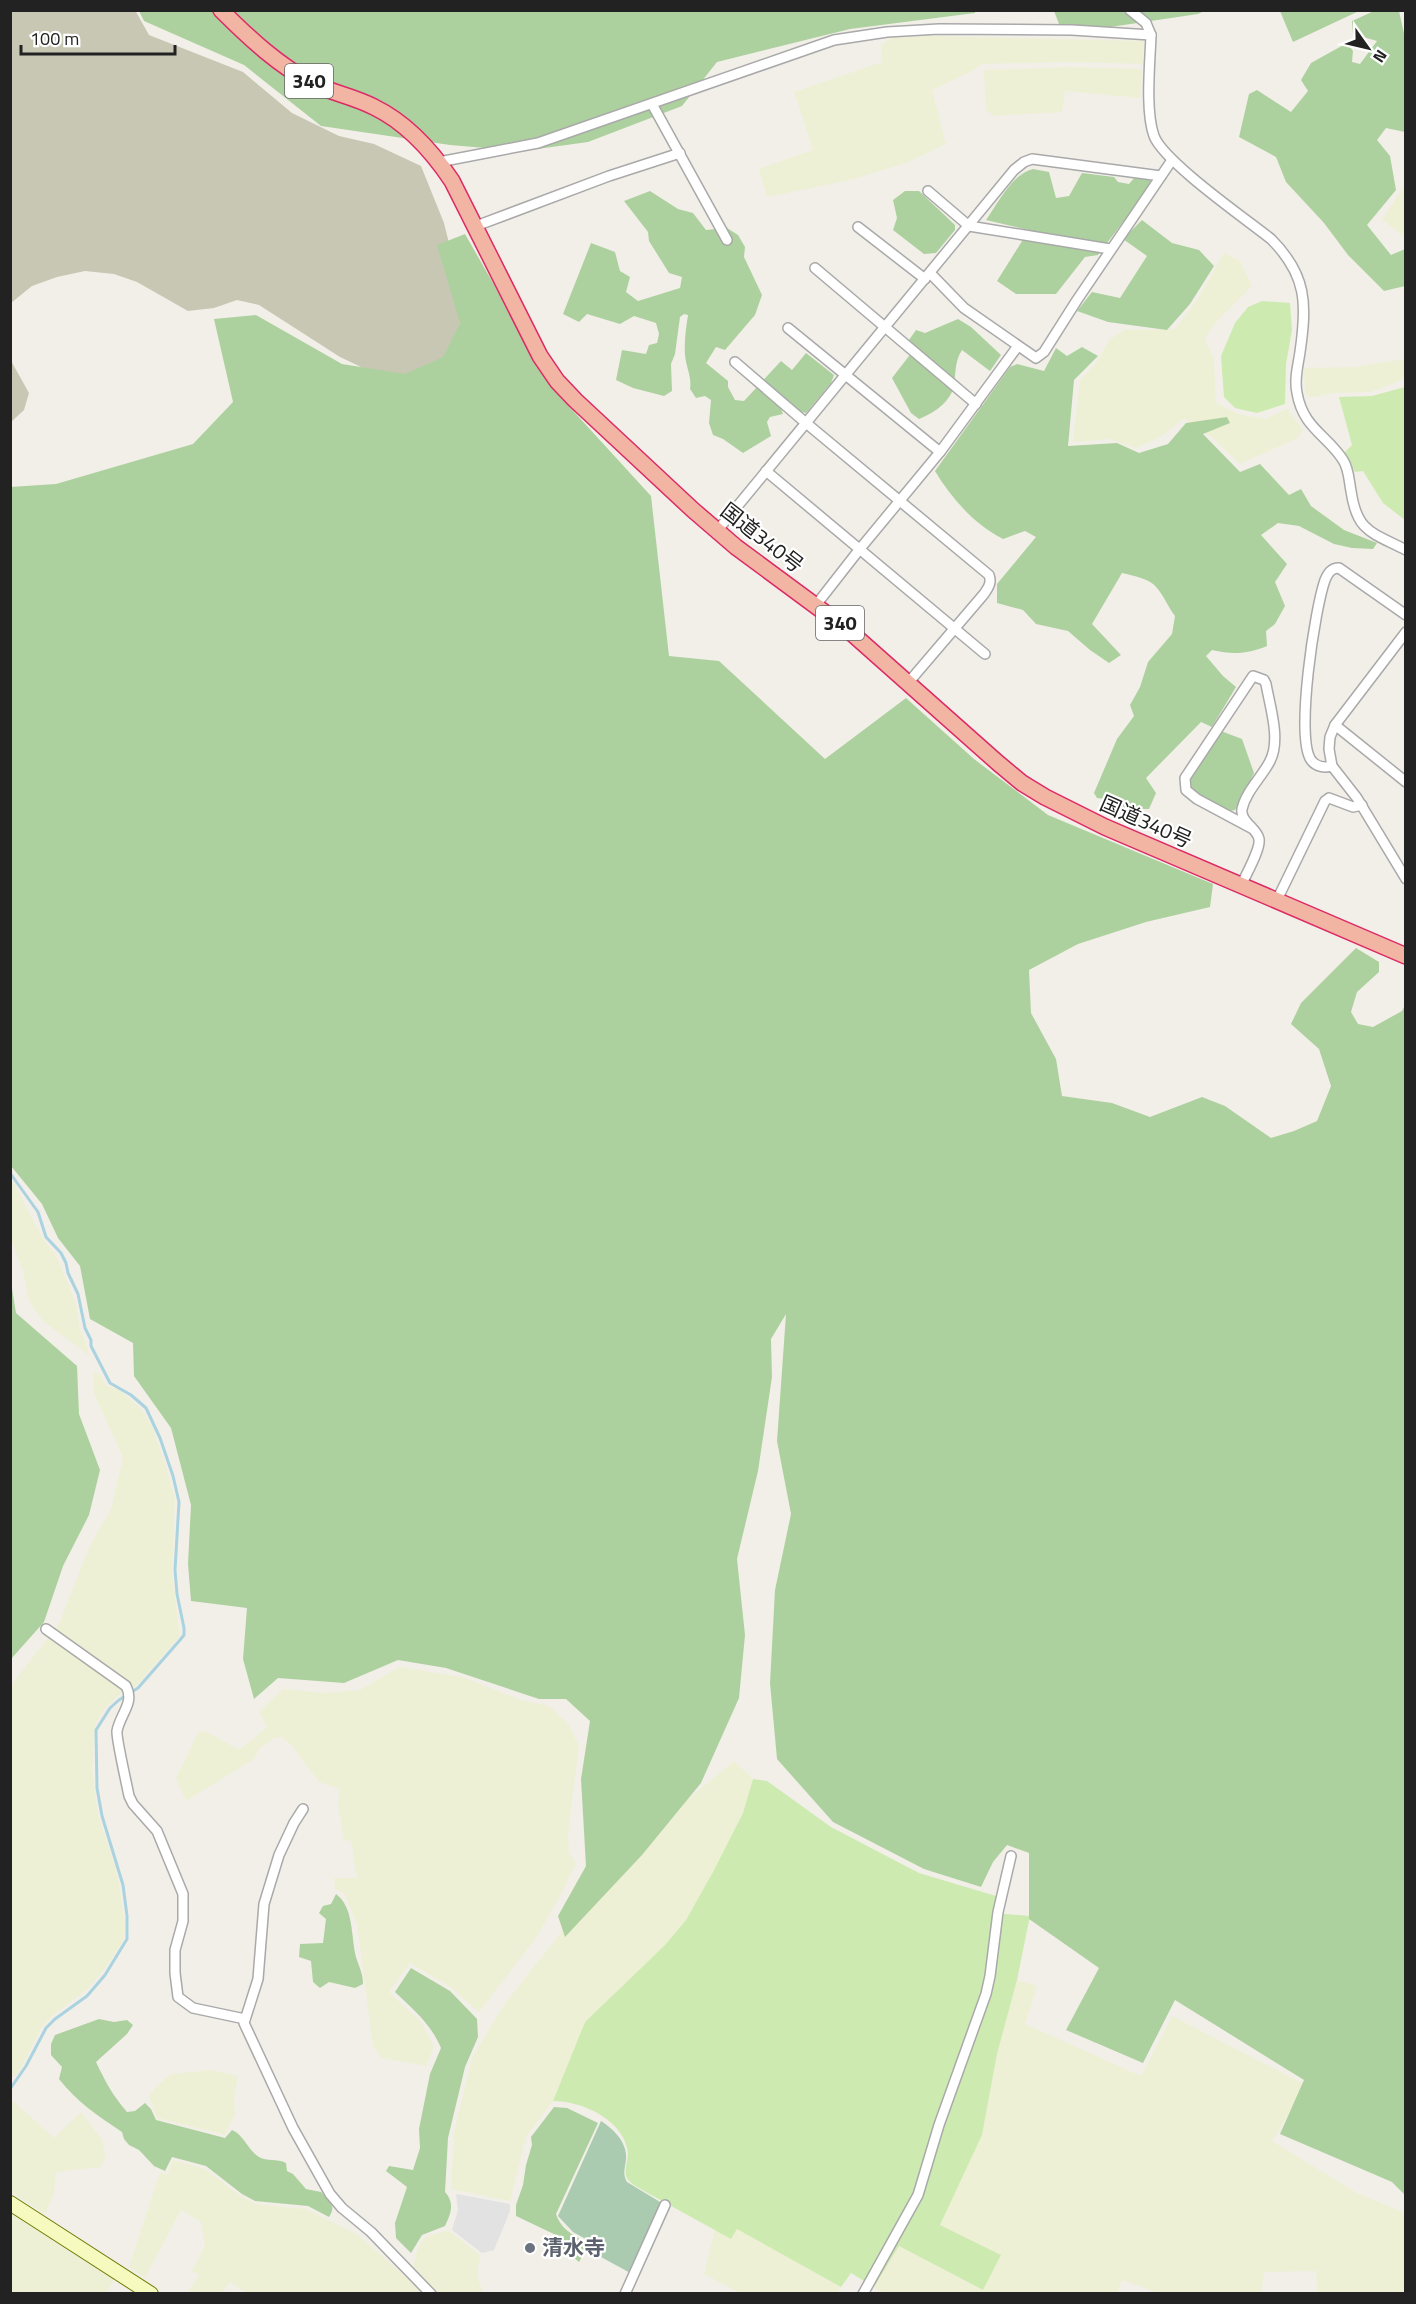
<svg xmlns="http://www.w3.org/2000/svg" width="1416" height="2304" font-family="'Titillium Web','Noto Sans JP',sans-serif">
	<rect width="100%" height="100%" fill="#f2efe9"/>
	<g fill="#c7c7b4">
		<polygon points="135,10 149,35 243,72 292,113 339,136 374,144 421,166 444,223 464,304 456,342 433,370 417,377 380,376 340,357 259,305 237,300 214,308 188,311 137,282 114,274 85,271 57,277 32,286 11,303 11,11"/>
		<polygon points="10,359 29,393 24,410 11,422"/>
	</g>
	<g fill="#eef0d5">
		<polygon points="927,36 1144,41 1143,64 1069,62 983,64 968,73 932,90 946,144 906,163 850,180 767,197 759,169 813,150 794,92 882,62 881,45 891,38"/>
		<polygon points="1070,67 1142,69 1140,98 1065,91 1062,112 994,116 986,110 984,70"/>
		<polygon points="1405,185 1405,238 1382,219"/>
		<polygon points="1224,253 1240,261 1252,286 1218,320 1205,338 1214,360 1216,403 1238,414 1265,419 1287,409 1303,430 1298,438 1240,464 1214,439 1184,418 1162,436 1136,448 1109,439 1073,442 1080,380 1097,362 1109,340 1124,330 1175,329 1199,297"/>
		<polygon points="1405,359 1405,378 1383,388 1370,392 1333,393 1309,398 1305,391 1304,368 1354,367"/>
		<polygon points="11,1178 42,1237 57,1258 76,1303 79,1325 90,1356 44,1322 29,1301 23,1270 11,1240"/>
		<polygon points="93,1373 98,1373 107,1386 119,1390 142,1410 153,1428 167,1470 175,1499 172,1573 180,1636 136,1686 121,1693 106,1707 95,1724 92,1769 98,1815 115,1866 120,1888 125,1929 122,1943 106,1967 89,1988 52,2016 42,2027 19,2072 11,2078 11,1685 59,1624 90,1545 111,1509 123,1458 94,1393"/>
		<polygon points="399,1667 462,1677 521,1700 549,1706 569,1725 579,1746 568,1833 569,1853 576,1863 559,1898 536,1938 479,2012 450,1987 410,1963 389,1992 422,2023 434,2047 426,2066 382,2058 373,2046 357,1924 344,1893 335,1889 334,1878 357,1878 351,1841 344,1840 338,1804 340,1789 319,1782 293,1747 282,1737 274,1738 260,1748 254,1759 186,1801 176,1778 199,1731 207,1732 239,1750 267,1727 259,1712 283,1689 325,1693 360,1690"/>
		<polygon points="734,1761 753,1779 743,1813 713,1872 686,1920 665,1945 585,2022 553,2101 526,2137 510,2201 451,2189 454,2132 472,2058 503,2006 589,1897 682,1804"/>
		<polygon points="1017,1980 1037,1986 1025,2024 1141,2076 1172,2016 1306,2085 1272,2141 1357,2193 1405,2213 1405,2293 1317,2293 1316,2271 1264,2272 1261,2294 1159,2293 1122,2280 1117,2294 884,2294 874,2287 899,2246 983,2290 1001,2255 940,2225 982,2135 997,2054"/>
		<polygon points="212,2070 238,2076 234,2098 235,2114 225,2135 157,2118 149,2096 155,2088 171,2074"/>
		<polygon points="13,2101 54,2138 81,2112 102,2140 106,2158 101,2167 56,2172 54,2194 45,2214 11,2192 10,2102"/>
		<polygon points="173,2160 205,2169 241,2196 255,2204 306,2209 358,2235 424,2293 246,2293 230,2282 222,2293 187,2293 199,2276 192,2270 205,2246 201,2222 181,2210 145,2278 129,2267 160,2172 167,2175"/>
		<polygon points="11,2212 115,2279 106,2293 11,2293"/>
		<polygon points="737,2228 841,2287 837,2293 740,2293 704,2274 715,2229 731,2238"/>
		<polygon points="448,2230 480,2255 477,2276 482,2290 481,2293 438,2293 413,2268 418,2247 425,2237"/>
	</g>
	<g fill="#cdebb0">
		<polygon points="1262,301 1290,303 1292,330 1286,364 1285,404 1257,413 1235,408 1224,397 1221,356 1235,323 1248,307"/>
		<polygon points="1405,387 1406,519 1405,520 1383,503 1363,471 1355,472 1345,452 1352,445 1339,397 1372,396"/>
		<path d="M753,1779L767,1781L831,1827L919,1873L996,1896L993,1913L1030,1916L1017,1980L997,2054L982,2135L940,2225L1001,2255L983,2290L899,2246L874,2287L851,2273L841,2287L737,2229L731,2239L644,2191C638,2187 628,2183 626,2176C624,2167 630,2157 627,2148C620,2118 581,2101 553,2101L585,2022L665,1945L686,1920L713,1872L743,1813Z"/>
	</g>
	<g fill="#add19e">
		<polygon points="139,11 975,11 975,13 850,29 717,62 682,106 588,142 523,151 450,145 321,126 244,65 144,21"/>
		<polygon points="1054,11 1204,11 1198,14 1063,34"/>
		<polygon points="1280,11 1359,11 1293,42"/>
		<polygon points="1374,11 1399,11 1405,38 1404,49 1406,51 1405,132 1386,128 1377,140 1390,156 1396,190 1367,225 1391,255 1405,249 1405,286 1384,291 1348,255 1324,223 1286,182 1276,157 1239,137 1249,94 1257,90 1291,112 1308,91 1301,80 1311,63 1347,43 1353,51 1352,62 1360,64 1377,41 1353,34 1352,21"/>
		<path d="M1033,169L1049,172L1056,198L1069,196L1082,173L1114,177L1118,182L1129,184L1135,177L1150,179L1151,185L1098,255L1085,257L1056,294H1016L997,281L1029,230L986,220C998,203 1012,174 1033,169Z"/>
		<path d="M650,191L678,209L693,213L706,230L727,228L738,235L745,247L744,257L762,295L755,315L725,350L716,347L706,363L728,381V387L735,400L744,401L781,361L792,370L806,353L834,375L831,383L806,413L780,406L783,414L770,417L767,422L771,436L743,453L723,439L713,435L709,423L711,400L705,396L696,398L690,389C692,377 686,367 685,355C684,342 686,328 688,315L684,314L680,317L675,354L671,364L672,391L664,396L633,388L616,380L622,350L646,354L649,345L657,343L659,334L656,323L634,316L620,324L587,314L579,322L563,314L591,243L615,252L620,271L630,277L626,292L638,301L680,288L682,277L669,273L649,241L648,232L624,201Z"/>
		<polygon points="905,191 919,191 955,225 955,230 936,253 924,254 893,230 897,218 893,200"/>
		<polygon points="1142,220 1172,243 1199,250 1214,266 1190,304 1167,330 1108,322 1077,311 1092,292 1120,298 1147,256 1123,239"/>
		<polygon points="465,234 555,391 651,496 669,656 719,661 825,759 906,698 974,759 1048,815 1213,884 1210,907 1146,922 1078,944 1029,970 1031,1013 1056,1059 1062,1096 1112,1103 1150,1117 1202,1097 1225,1106 1271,1138 1294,1131 1317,1121 1331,1086 1319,1049 1291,1024 1301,1003 1356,948 1379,962 1379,972 1357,992 1351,1012 1358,1024 1373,1027 1402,1011 1405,1005 1405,2195 1392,2182 1280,2134 1304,2080 1175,2000 1143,2063 1066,2030 1099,1968 1029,1919 1029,1853 1007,1845 993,1862 981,1887 924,1869 833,1822 777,1759 770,1683 775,1590 791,1514 777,1441 786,1314 771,1339 772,1377 758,1471 737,1559 745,1635 739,1698 701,1783 642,1855 565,1937 558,1916 586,1866 581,1779 590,1721 566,1699 539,1699 446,1668 398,1660 344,1683 278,1678 254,1699 243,1659 247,1608 191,1601 188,1564 191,1505 171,1428 134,1376 133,1343 90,1319 80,1266 58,1238 42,1204 11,1166 10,487 56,484 193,444 233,402 214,319 256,315 342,364 405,374 443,357 460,323 437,245"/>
		<path d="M958,319L971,327L1001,355L990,371L962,350C953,363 957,378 952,392C945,406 933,413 919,419L911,413L892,378L916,347L909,340L916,330L925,333Z"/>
		<path d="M1082,347L1098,356L1074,380L1068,446L1117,443L1139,453L1168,444L1186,423L1227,417L1230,423L1203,434L1240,472L1260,464L1289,495L1301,489L1311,506L1344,530L1377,543L1373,549L1352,548L1334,544L1299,526L1278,523L1261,535L1287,564L1275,582L1285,606L1275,624L1266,631L1267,646C1248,654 1233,655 1212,650L1206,656L1223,676L1236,687L1212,727L1201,722L1146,778L1156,793L1149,809H1125L1111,800L1097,798L1094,793L1117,739L1134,716L1130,705L1140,687L1148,662L1172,634L1175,616C1168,607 1164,596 1157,588C1149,578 1134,576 1122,573L1092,624L1121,655L1109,663L1090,650L1068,631L1036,624L1023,610L997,603V584L1036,537L1025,531L1003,539C975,525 951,498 935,471L1010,367L1017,364L1044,371L1056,348L1067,356Z"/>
		<polygon points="1221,731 1242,739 1254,773 1235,810 1230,811 1198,794 1190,785 1191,776"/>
		<polygon points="11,1282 16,1313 77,1366 79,1414 100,1470 89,1515 63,1566 44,1622 11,1659"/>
		<path d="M336,1894C354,1907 351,1937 356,1957C359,1967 363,1973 363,1984L355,1988L329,1982L320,1988L313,1982L311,1961L299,1957L300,1944L323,1943L326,1919L319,1913L323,1906L331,1904Z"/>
		<path d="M411,1968L450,1991L477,2019L478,2037L465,2067L448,2138L445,2192C455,2203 451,2213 445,2226L422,2235L411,2253L396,2238L395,2223L407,2187L386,2171L389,2166L413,2170L420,2148L419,2129L430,2074L441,2048C431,2024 413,2009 395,1992Z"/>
		<path d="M99,2019L114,2022L127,2020L133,2025L127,2034L96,2062C105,2081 113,2096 127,2112L135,2111L145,2103L151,2109L156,2120L225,2138L232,2130C243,2134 248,2150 259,2157C267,2162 277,2158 286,2163L287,2171L293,2174L306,2189L321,2192C329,2201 337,2205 329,2217L308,2206L255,2201L242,2194L206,2166L172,2157L165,2171L154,2166L139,2150L129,2145L124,2139L122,2132C98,2116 77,2102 59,2079L62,2067L51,2055V2044L55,2035Z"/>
		<path d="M554,2107L567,2108L598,2123L556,2214C561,2230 575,2236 589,2244L579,2262L558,2244V2236L516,2216V2205L523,2185L526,2165L532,2145L531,2137Z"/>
	</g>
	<path fill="#aacbaf" d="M601,2121C613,2129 624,2139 626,2154C627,2165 621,2172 627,2182L665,2205L634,2275L590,2251L593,2243L573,2232L558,2216Z"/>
	<polygon fill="#e2e2e2" points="456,2194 510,2204 510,2211 494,2250 482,2253 452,2230 458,2210"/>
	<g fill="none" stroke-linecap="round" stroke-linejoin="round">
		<polyline stroke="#aad3df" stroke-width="3" points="10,1173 38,1212 46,1237 61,1253 66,1263 68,1273 78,1294 85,1328 91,1340 91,1346 110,1383 131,1395 146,1408 160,1438 173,1476 179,1502 175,1570 177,1594 184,1628 184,1635 180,1640 138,1688 119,1700 110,1708 96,1730 97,1788 102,1816 123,1885 127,1916 127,1939 105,1975 87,1996 55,2019 46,2028 26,2066 10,2089"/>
		<g stroke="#a9a9a9" stroke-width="12">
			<g id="minor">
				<path d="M1130,10L1146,23L1151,35C1150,63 1145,111 1154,136C1164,162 1246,219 1271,239C1307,275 1307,304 1300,352C1298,366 1294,379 1297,393C1303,428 1327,435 1343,460C1349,469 1349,481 1351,491C1357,532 1371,532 1406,550"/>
				<polyline points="652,104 727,240"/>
				<polyline points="439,162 538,143 834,40 887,32 939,29 1072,30 1151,35"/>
				<polyline points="928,191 969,226 1110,249"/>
				<polyline points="476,226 609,176 680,153"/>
				<polyline points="858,227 925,279"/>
				<polyline points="815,268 976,404"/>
				<polyline points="930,273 964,308 1036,358 1044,352 1077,300 1172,160"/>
				<polyline points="788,328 940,452"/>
				<path d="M735,362L806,423L989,575C992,583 988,588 984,594L908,683"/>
				<polyline points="766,471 985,654"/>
				<polyline points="717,531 1014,170 1024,162 1032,159 1161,176"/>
				<polyline points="816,605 859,550 940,452 1018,346"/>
				<polyline points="1406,632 1335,725 1330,737 1329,749 1332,766 1357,798 1406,879"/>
				<polyline points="1335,725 1406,782"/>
				<path d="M1332,766C1325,768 1316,767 1311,760C1295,737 1315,608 1325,580C1328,573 1331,568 1339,568L1406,615"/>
				<path d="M1241,886C1245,876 1261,849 1259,839C1257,828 1240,822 1242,809C1246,791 1262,777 1270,761C1281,740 1270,707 1266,684L1264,680L1253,676L1185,778L1186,790L1197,799L1253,829"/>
				<polyline points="1276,902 1325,801 1329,798 1353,807 1362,805"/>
				<path d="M46,1629L126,1686C135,1703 120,1714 117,1731C116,1738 127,1785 129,1796L133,1804L157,1831L183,1894V1921L175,1950V1973L178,1997L193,2008L245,2019"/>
				<polyline points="303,1809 294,1823 279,1855 264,1904 258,1979 244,2023 293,2128 330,2194 342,2208 371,2232 431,2294"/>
				<polyline points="625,2294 665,2205"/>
				<polyline points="863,2294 918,2195 939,2125 986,1994 990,1976 998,1912 1011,1856"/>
			</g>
		</g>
		<g stroke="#707d05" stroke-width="16">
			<polyline id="secondary" points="10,2203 151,2294"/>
		</g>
		<g stroke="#dc2a67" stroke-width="18">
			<path id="trunk" d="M221,10C249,38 279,66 314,84C333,93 355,97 374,107C407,123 432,151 452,181L540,356L557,381L575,400L693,510L736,547L847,629L998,763L1022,783L1045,797L1105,827L1406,956"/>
		</g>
		<use href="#minor" stroke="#fff" stroke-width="9"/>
		<use href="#secondary" stroke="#f7fabf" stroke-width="14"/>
		<use href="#trunk" stroke="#f2b4a3" stroke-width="15"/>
	</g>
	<circle fill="#6b7280" stroke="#fff" stroke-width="2" cx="530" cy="2248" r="6"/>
	<g text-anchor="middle" stroke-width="4.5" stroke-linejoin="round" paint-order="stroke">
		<g fill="#fff" stroke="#646464" stroke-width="1.5">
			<rect x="285" y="64" width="48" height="34" rx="4.5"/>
			<rect x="816" y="606" width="48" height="34" rx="4.5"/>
		</g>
		<g font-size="20" font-weight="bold" fill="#222">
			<text x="309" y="88">340</text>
			<text x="840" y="630">340</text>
		</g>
		<g font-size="21" fill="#222" stroke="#fff">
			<text transform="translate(762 538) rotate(38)" y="7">国道340号</text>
			<text transform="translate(1146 822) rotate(24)" y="7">国道340号</text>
		</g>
		<g font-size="21" font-weight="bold" fill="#5b616d" stroke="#fff" text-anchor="start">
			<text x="542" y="2255">清水寺</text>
		</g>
	</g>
	<rect width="1416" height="2304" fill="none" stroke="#222222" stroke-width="24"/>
	<g transform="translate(1368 48) rotate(124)" stroke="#ffffff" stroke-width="4.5" paint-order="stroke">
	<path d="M0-4.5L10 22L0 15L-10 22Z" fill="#222222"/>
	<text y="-9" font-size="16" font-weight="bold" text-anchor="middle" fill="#222222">N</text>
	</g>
	<path d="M21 45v9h154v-9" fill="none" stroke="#222222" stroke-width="3"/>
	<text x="30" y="45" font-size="18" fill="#222222" stroke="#ffffff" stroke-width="4.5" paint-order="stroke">100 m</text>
</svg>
